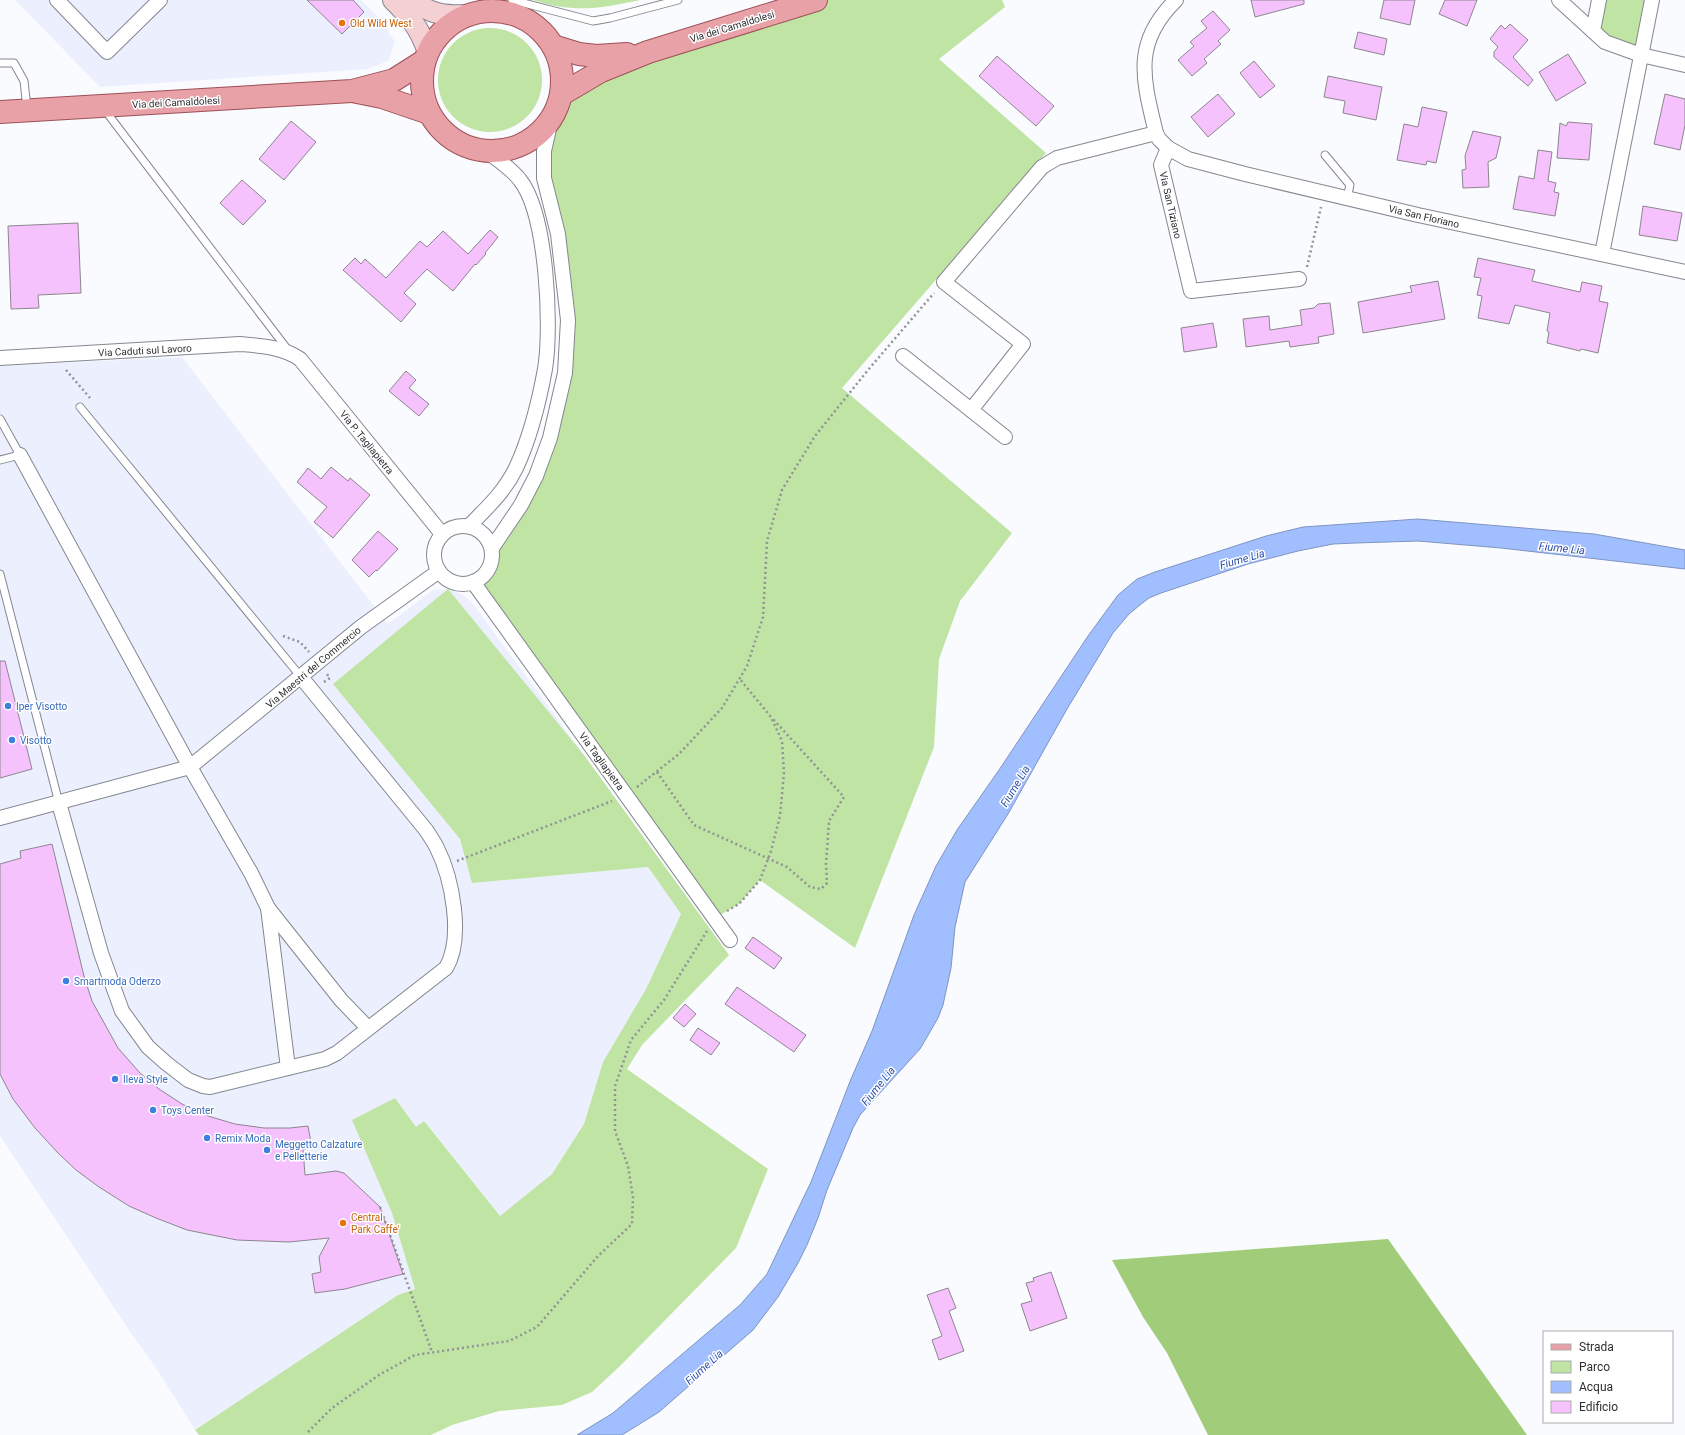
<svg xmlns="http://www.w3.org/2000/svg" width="1685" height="1435" font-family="Roboto,sans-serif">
	<rect width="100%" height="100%" fill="#fafbff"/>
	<g fill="#ecf0fe">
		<polygon points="15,0 361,0 381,20 395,42 388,61 368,69 100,87"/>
		<polygon points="182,357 388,624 433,590 448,589 461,594 471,601 584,755 472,883 648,867 681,914 646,989 603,1062 584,1124 552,1174 500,1216 424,1121 416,1127 395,1098 392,1213 416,1289 398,1295 195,1430 156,1368 131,1333 0,1136 0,366"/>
	</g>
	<g fill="#c0e4a4">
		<path d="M533,0H640C599,9 573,13 533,0Z"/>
		<path d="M816,0H1002L1005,7L939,59L1046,153L842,388L1012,533L960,601L939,659L934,747L855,948L760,880L739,904L715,918L478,580C489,572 493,562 492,548L550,438L568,320L549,195L551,120L558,107L562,94Z"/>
		<polygon points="1599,0 1652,0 1641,55 1593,31"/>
		<circle cx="490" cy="80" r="52"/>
		<polygon points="448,589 584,755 729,955 642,1045 627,1069 768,1169 736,1248 620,1366 592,1392 562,1405 499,1411 452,1425 431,1435 199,1435 195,1430 398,1295 415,1289 392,1213 352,1120 395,1098 416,1127 424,1121 500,1216 552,1174 584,1124 603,1062 646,989 681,914 648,867 472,883 460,839 333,684"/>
	</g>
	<polygon fill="#a1cd7a" points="1388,1239 1527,1435 1208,1435 1167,1353 1143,1317 1112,1260"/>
	<polygon fill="#a1bffe" stroke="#7e94c1" points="1418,519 1594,534 1685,550 1685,569 1501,548 1418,541 1356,543 1333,544 1298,551 1248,564 1161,593 1149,598 1140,605 1129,614 1113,633 1067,709 1008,814 965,882 955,927 951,968 943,1005 938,1018 920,1049 869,1105 860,1115 853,1128 827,1190 818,1218 807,1245 798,1263 778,1297 753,1330 659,1412 622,1435 577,1435 613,1413 640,1390 740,1305 767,1274 811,1182 851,1079 872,1031 914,915 936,866 957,830 999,770 1088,636 1118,595 1137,579 1155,572 1266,536 1303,527"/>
	<g fill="#f6c2fd" stroke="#8d868e">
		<polygon points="307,0 353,0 364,12 342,34"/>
		<polygon points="1251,0 1304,0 1304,4 1255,17"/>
		<polygon points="1384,0 1415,0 1410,25 1380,18"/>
		<polygon points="1445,0 1477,0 1467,26 1439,14"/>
		<polygon points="1213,11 1230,30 1218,41 1221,44 1204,59 1207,63 1192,76 1178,60 1194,46 1190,42 1207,28 1201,21"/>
		<polygon points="1510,24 1528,40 1513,57 1533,80 1528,86 1494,57 1494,52 1498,47 1490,39 1501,25 1505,29"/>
		<polygon points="1358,32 1387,39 1384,55 1354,48"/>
		<polygon points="1568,54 1586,83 1556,101 1539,72"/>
		<polygon points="997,56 1054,106 1036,126 979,76"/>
		<polygon points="1254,61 1275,86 1260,98 1240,73"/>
		<polygon points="1328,76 1382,87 1376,120 1343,113 1345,101 1324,97"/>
		<polygon points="1218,94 1235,114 1208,137 1191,117"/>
		<polygon points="1665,94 1685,99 1685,125 1680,150 1654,144"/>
		<polygon points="1422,107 1447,112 1436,163 1427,161 1426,165 1397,160 1404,124 1418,127"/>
		<polygon points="291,121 316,142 284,180 259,159"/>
		<polygon points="1568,122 1592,124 1589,160 1557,158 1560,123 1566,126"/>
		<polygon points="1473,131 1501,137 1496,158 1488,162 1489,187 1463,188 1462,170 1466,169 1465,156"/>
		<polygon points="1538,150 1552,152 1548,181 1556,183 1554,192 1559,193 1555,216 1513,209 1519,176 1534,179"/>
		<polygon points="242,180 266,201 243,225 220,203"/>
		<polygon points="1643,206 1682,213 1677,241 1639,235"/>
		<polygon points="78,223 81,293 38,295 39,308 11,309 8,226"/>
		<polygon points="490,230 498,237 485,253 486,254 476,265 475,264 453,291 427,269 404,293 416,304 401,322 343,270 355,258 361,264 365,259 386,278 420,241 427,247 443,231 468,254"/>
		<polygon points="1478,258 1535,270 1532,281 1580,292 1582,282 1602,286 1599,301 1608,303 1598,353 1581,349 1580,351 1547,343 1549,332 1547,331 1550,313 1515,305 1509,324 1478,318 1482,296 1477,295 1481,278 1474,277"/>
		<polygon points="1438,281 1445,319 1363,333 1358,302 1412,292 1410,286"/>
		<polygon points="1330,303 1334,334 1318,337 1319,343 1290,347 1289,341 1246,347 1243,319 1269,316 1270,330 1302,325 1300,310 1314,308 1318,304"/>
		<polygon points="1213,323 1217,347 1184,352 1181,328"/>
		<polygon points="406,371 416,380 409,388 429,404 419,416 389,391"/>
		<polygon points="331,467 348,481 350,478 370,495 333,538 314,522 327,507 297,482 308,468 321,479"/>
		<polygon points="378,531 398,549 377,571 376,570 369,577 352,560"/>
		<polygon points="0,661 5,661 32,769 0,778"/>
		<polygon points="52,844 84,976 92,1001 118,1048 140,1073 159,1089 182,1104 208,1116 235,1124 264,1128 290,1128 308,1126 312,1148 303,1149 305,1175 336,1171 344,1173 380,1207 403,1274 345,1289 315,1293 312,1274 321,1272 319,1257 329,1238 289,1242 237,1240 187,1230 156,1218 129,1206 99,1187 76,1170 58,1153 35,1128 13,1099 0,1074 0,864 21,858 20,851"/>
		<polygon points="753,937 782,958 774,969 745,948"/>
		<polygon points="737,987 806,1035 794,1052 725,1004"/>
		<polygon points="685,1004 696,1014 684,1027 673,1018"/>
		<polygon points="698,1028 720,1043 711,1055 690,1040"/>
		<polygon points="1051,1272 1067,1318 1030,1331 1021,1304 1032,1301 1026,1283 1034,1281 1033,1278"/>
		<polygon points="948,1288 956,1308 949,1311 964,1351 939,1360 932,1340 942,1336 927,1295"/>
	</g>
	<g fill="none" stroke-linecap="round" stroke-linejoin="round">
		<g stroke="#84878f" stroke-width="9">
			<g id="lane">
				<polyline points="512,0 593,21 610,18 678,0"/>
				<polyline points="0,63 14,63 24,81 27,108"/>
				<polyline points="104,109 288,350"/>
				<polyline points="1325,155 1350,185 1347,198"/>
				<polyline points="80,407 301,677"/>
				<polyline points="0,419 20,455 0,460"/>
				<polyline points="0,574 59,803"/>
			</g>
		</g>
		<g stroke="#84878f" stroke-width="16">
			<g id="street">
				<polyline points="57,0 107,52 160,0"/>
				<path d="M1176,0C1132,43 1143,79 1156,133L1159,139L1168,148L1161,165L1191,291L1299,279"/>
				<polyline points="1559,0 1605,42 1641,55 1685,65"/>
				<polyline points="1593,31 1599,0"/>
				<polyline points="1168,148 1188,159 1245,174 1418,215 1685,272"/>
				<polyline points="1602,254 1652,0"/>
				<polyline points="903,356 1005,437"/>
				<path d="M0,358L240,344C262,346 282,347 300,359L442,534"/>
				<polyline points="971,410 1023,344 944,282 1042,167 1057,158 1156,133"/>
				<polyline points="20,455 190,767 251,873 268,908 341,1000 368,1028"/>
				<circle cx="463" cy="555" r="29"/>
				<path d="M469,526C487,508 505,491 516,468C530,438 539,402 545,369C552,327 547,214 520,180C511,168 498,160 486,151"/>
				<polyline points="492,548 521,505 536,476 550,438 565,373 568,320 558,234 544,178 544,151 551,120"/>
				<polyline points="473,582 730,940"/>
				<path d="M59,803L101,953L122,1011L148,1047L166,1063L188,1080L203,1086L210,1087L325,1059L337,1053L446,968C464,938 452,878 437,848C434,842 430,836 426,830L301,677"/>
				<polyline points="0,818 190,767 361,627 439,571"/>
				<polyline points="268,908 288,1068"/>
			</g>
		</g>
		<g stroke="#84878f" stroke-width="22">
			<g id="secondary">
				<path d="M393,0C411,18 419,27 428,52"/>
				<path d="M413,0C430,15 447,16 468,15"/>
			</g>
		</g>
		<g stroke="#9d5057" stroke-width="24">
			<g id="primary">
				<circle cx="492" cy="81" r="70"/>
				<polyline points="553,46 579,54 596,56 627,54"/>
				<polyline points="357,92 382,97 429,113"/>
				<polyline points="562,94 601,71 648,52 816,0"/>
				<polyline points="0,112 352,91 394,80 424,61"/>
			</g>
		</g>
		<g stroke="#919295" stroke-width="2.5" stroke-dasharray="2 3" stroke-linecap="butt">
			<polyline points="1307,267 1321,207"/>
			<polyline points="66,370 90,398"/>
			<polyline points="283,636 300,642 309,652"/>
			<polyline points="324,682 330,678 326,673"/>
			<polyline points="657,772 694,825 787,867 810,887 821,889 827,883 826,864 829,821 844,797 773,719"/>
			<polyline points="637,787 679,754 722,708 747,666 763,617 767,541 782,490 815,436 868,370 934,293"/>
			<polyline points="457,861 612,801"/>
			<polyline points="727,911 739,904 760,880 771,851 780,816 784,773 782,741 771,717 739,678"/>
			<polyline points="380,1207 432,1352"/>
			<polyline points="308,1432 332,1408 379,1375 415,1355 509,1341 537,1327 598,1256 632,1224 633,1197 628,1166 615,1131 615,1086 631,1040 664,1000 707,931"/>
		</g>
		<use href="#lane" stroke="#fff" stroke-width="7"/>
		<use href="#street" stroke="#fff" stroke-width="14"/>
		<use href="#secondary" stroke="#f4d0d3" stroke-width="20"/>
		<use href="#primary" stroke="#e8a1a6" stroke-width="22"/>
	</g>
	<g fill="#e8710a" stroke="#fff" stroke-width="1.5">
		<circle cx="342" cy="23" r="4"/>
		<circle cx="343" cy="1223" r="4"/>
	</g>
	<g fill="#3f7fe0" stroke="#fff" stroke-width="1.5">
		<circle cx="8" cy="706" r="4"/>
		<circle cx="12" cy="740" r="4"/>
		<circle cx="66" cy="981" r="4"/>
		<circle cx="115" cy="1079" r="4"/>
		<circle cx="153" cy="1110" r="4"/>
		<circle cx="207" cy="1138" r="4"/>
		<circle cx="267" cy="1150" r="4"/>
	</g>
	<g text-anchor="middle" stroke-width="3" stroke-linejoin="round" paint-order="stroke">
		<g font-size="10" fill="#c56008" stroke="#fff" text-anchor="start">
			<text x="350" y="27">Old Wild West</text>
			<text x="351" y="1221">Central<tspan x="351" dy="12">Park Caffe'</tspan></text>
		</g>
		<g font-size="10" fill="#2e2f32" stroke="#fff">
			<text transform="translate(732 26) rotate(-17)" y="4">Via dei Camaldolesi</text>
			<text transform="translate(176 102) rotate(-3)" y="4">Via dei Camaldolesi</text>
			<text transform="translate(1171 205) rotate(77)" y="4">Via San Tiziano</text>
			<text transform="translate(1424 216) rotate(13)" y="4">Via San Floriano</text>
			<text transform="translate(145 350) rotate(-3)" y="4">Via Caduti sul Lavoro</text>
			<text transform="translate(367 442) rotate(51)" y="4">Via P. Tagliapietra</text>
			<text transform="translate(313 667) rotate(-40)" y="4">Via Maestri del Commercio</text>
			<text transform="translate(602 761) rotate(54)" y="4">Via Tagliapietra</text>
		</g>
		<g font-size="10" fill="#366cbe" stroke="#fff" text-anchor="start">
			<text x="16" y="710">Iper Visotto</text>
			<text x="20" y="744">Visotto</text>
			<text x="74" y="985">Smartmoda Oderzo</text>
			<text x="123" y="1083">Ileva Style</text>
			<text x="161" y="1114">Toys Center</text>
			<text x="215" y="1142">Remix Moda</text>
			<text x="275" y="1148">Meggetto Calzature<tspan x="275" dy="12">e Pelletterie</tspan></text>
		</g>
		<g font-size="11" font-style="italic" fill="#2b4ea8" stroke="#fff">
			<text transform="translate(1562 548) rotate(6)" y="4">Fiume Lia</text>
			<text transform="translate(1242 559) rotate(-16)" y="4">Fiume Lia</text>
			<text transform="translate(1015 786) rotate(-59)" y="4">Fiume Lia</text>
			<text transform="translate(878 1086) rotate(-51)" y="4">Fiume Lia</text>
			<text transform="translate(704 1367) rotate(-42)" y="4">Fiume Lia</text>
		</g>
	</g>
	<rect x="1543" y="1331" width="130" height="92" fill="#ffffff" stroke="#abacad"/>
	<rect x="1551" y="1344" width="20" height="6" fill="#e8a1a6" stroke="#abacad"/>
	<text x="1579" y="1351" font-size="12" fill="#2e2f32">Strada</text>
	<rect x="1551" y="1361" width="20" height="12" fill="#c0e4a4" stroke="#abacad"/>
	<text x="1579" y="1371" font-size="12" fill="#2e2f32">Parco</text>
	<rect x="1551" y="1381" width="20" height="12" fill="#a1bffe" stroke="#abacad"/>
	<text x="1579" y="1391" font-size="12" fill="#2e2f32">Acqua</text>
	<rect x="1551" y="1401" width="20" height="12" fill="#f6c2fd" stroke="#abacad"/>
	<text x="1579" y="1411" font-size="12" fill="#2e2f32">Edificio</text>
</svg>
